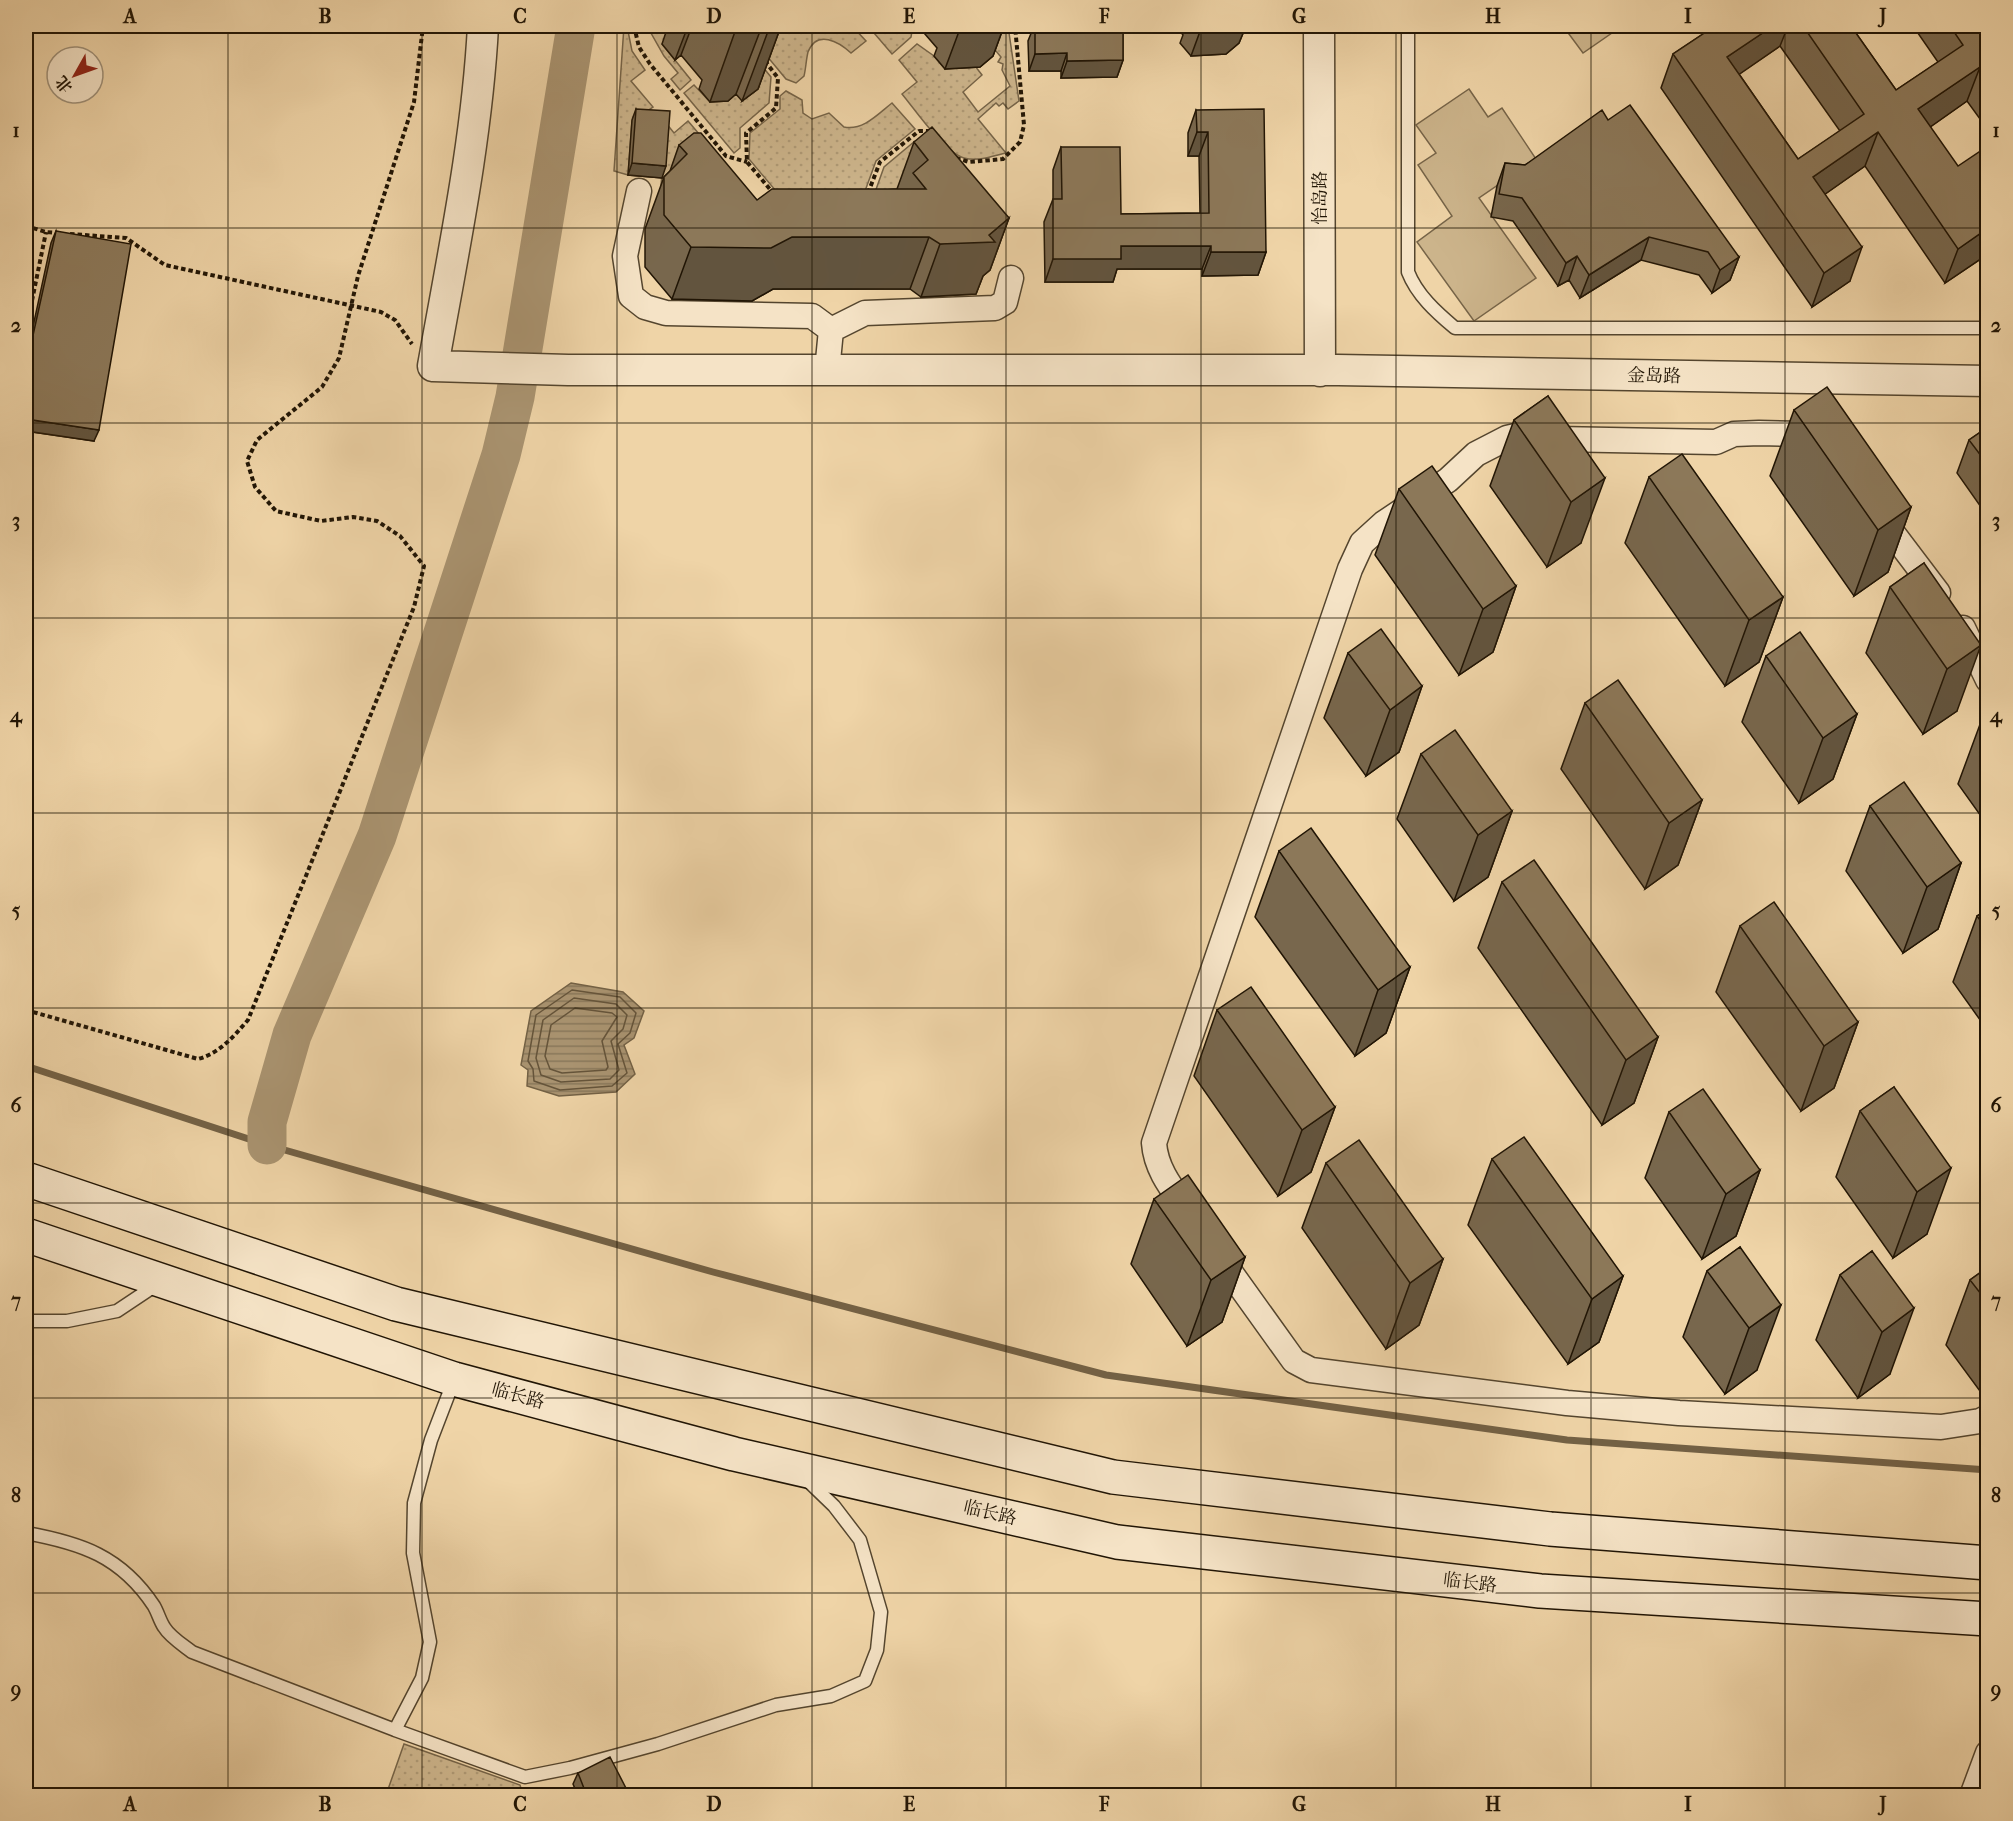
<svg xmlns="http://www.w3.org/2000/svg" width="2013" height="1821" viewBox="0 0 2013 1821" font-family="'IM FELL French Canon','Noto Serif SC',serif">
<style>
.grass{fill:url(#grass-dots);stroke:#766448;stroke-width:1.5}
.pitch{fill:#ccb48b;stroke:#766448;stroke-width:1.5}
.water{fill:url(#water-rules);stroke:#736145;stroke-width:1.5}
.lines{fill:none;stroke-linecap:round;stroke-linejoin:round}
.shore{stroke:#65543a;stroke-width:1.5}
.stream{stroke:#736145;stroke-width:7}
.river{stroke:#a99370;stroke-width:39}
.service-casing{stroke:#54452e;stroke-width:15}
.minor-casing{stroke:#54452e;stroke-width:27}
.tertiary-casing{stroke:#54452e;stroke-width:33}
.secondary-casing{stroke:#211505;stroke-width:36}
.path{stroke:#211505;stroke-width:4;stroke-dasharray:4.5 3;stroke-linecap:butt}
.service{stroke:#f5e3c6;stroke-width:12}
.minor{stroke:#f5e3c6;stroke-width:24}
.tertiary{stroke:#f5e3c6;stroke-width:30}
.secondary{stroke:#f5e3c6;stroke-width:33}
.wall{fill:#78674d;stroke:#211505;stroke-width:1.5;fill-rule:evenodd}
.shaded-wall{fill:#62543e;stroke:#211505;stroke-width:1.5}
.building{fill:#8c7859;stroke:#211505;stroke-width:1.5}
.grid{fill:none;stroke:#211505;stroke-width:1.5;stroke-opacity:0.55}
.labels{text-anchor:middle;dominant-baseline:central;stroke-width:5;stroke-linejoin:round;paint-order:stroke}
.street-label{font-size:18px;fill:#211505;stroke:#f5e3c6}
.neatline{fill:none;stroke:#211505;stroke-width:2}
.grid-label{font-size:20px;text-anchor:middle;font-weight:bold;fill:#211505}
</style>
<defs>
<pattern id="grass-dots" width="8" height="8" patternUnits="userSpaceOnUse" patternTransform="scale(1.5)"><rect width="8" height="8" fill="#ccb48b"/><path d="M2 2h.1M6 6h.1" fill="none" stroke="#af9a76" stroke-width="1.8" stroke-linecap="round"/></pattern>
<pattern id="water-rules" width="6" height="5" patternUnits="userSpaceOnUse" patternTransform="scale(1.5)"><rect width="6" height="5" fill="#a99370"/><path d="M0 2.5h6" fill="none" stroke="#89775a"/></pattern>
</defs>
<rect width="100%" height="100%" fill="#efd4a7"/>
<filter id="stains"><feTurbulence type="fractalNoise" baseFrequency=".00333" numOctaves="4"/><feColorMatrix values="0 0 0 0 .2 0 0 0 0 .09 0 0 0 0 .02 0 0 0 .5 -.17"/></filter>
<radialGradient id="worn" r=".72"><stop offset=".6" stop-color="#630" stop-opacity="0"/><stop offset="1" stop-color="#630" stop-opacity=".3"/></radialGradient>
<path class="grass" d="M624,26H627L632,51L645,70L631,81L653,107L632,121L628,175L614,171Z
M647,26H673L662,44L691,80L680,90L671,79L678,73L664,56Z
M742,26H852L866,41L851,53C839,42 817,29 808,52C806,60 806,68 804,76L796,83L786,79Z
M868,26H907L912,31L911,37L892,54Z
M975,26H1008L1019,101L1008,109L1003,103L999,106L996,103L978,119L1006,153C993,156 978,162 964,158C944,152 916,111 902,94L917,82L899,60L917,44L934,56L945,69L972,62L982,75L963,92L978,112L1010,86L1002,70L1003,64L998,62L1001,57Z
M753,55L771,77L769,103L740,128V148L734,153L684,93L694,85L710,102L736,94L743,101Z
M786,91L802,100L803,113L812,119L829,113L844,127C863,131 878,114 892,103L915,129L876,161L861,202L786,203L749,159L750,133L780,109V96Z
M688,121L723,162L660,198L666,123L674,133Z
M915,141L925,142L948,169L868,212L884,167Z
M404,1744L520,1785L523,1795H386Z"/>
<path class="pitch" d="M1563,26H1622L1583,53Z
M1469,89L1488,117L1502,108L1536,159L1479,198L1536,278L1474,321L1417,242L1452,216L1418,165L1436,153L1416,125Z"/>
<path class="water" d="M571,983L623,992L644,1011L634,1038L624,1045L635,1074L616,1092L559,1096L527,1086L528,1070L521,1065L531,1011Z"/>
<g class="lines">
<path class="shore" d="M572,990L620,997L636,1013L630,1033L618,1044L627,1073L612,1086L560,1090L534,1081L533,1069L528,1061L536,1015Z
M574,998L616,1004L627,1015L623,1029L611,1041L619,1070L610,1079L561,1082L541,1075L536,1058L543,1020Z
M575,1008L612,1013L617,1017L602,1041L608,1067L606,1070L562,1073L550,1069L545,1056L551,1025Z"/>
<path class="stream" d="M26,1066L267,1145L713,1272L1106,1375L1567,1440L1988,1470"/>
<path class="river" d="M267,1145V1122L292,1035L377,836L501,455L515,397L576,26"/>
<g class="service-casing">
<path id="service" d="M1408,26V272C1417,295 1436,312 1455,328H1988
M26,1321H67L117,1311L159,1283
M454,1380L431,1440L414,1503L413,1553L430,1642L422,1678L395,1730L525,1777L570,1768L658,1744L776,1705L831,1696L865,1681L877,1650L881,1612L860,1540L834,1506L806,1479
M26,1533C81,1543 121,1556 154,1606C158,1613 160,1621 164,1627C170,1637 183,1645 192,1652L395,1730"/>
</g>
<g class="minor-casing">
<path id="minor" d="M639,191L625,256L631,296L645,307L666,313L812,316L831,330L827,371
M831,330L865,313L995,308L1005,302L1011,278
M1879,515L1938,593
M1963,628L1988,680
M1190,1214C1174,1191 1156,1171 1154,1143L1350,569L1362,543L1384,523L1448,480L1476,454L1507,438L1533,432L1556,439L1716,442L1734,434L1759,433L1801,434L1814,443
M1218,1255L1294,1361L1311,1370L1567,1403L1679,1413L1941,1427L1980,1421L1988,1417
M1972,1796L1988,1753"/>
</g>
<g class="tertiary-casing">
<path id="tertiary" d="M483,26C477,140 453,253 433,366L568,370H1338L1988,381
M1319,26L1320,371"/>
</g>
<g class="secondary-casing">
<path id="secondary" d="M26,1179L396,1304L1113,1477L1550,1529L1988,1563
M26,1235L454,1379L734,1454L1117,1542L1540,1591L1988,1619"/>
</g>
<path class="path" d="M634,26L639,47L650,64L726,156L747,162
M765,61L778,78L776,108L746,133L747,162L774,194
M956,158L969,162L1003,159L1020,142L1024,125L1015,26
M868,193L880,162L919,131H930
M26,226L46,232L59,233
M70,234L126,238L165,265L381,312L395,320L412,344
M26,330L46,232
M26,1010L198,1059C220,1053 233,1037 248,1020L414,607L424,566L400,536L377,521L353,517L321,521L276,511L255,487L247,461L257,440L322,387L339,358L358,276L414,102L423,26"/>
<use href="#service" class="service"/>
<use href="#minor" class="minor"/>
<use href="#tertiary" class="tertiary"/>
<use href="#secondary" class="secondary"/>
</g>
<path class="wall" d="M668,26H781L758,89L742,101L736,94L728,101L710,102L699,89L702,80L681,55L675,60L662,44Z
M918,26H1004L993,56L980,67L945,69L934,56L937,48Z
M1034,26H1123V60L1117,77L1061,78V71H1029L1028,41Z
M1176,26H1246L1239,43L1226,54L1191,56L1180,43L1183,35Z
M1715,26H1851L1896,90L1938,62L1913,26H1988V130L1967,101L1930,127L1988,254L1945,283L1865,166L1825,194L1850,281L1812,307L1661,88L1673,54ZM1780,46L1840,131L1798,159L1739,74Z
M636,109L662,178L628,175L632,120Z
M1196,110L1266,252L1258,275L1202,276V269H1117L1113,282H1045L1044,222L1053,199V170L1061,147L1121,214L1200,213L1199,156H1188V133Z
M1608,120L1739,257L1730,280L1712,293L1699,275L1641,260L1580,298L1569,280L1558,286L1513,221L1491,217L1497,186L1505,163L1525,165Z
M914,142L1009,218L990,270L983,276L976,294L921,297L910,289H773L752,301L672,299L645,267V229L664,177L670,171L679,145L757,200L897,189Z
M56,231L94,441L26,431V359L51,243Z
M1548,396L1581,543L1547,567L1490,486L1514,420Z
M1794,410L1911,507L1888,572L1854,596L1770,476Z
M1988,427V517L1957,473L1969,440Z
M1649,477L1783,597L1759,662L1725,686L1625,543Z
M1399,489L1516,586L1493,652L1459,675L1375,555Z
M1924,563L1957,711L1923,734L1866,653L1890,587Z
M1348,653L1422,686L1399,752L1366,776L1324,718Z
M1766,656L1857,714L1833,779L1799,803L1742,722Z
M1585,703L1702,800L1678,865L1645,889L1561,769Z
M1988,715V826L1958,784L1982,719Z
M1421,754L1512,811L1488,877L1454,901L1397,819Z
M1870,806L1961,863L1938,929L1903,953L1846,871Z
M1279,851L1410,967L1386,1033L1355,1056L1255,917Z
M1502,882L1658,1037L1634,1103L1602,1125L1478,948Z
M1988,909V1031L1953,982L1977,916Z
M1740,926L1858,1022L1834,1088L1801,1111L1716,992Z
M1217,1010L1335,1107L1311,1172L1278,1196L1194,1076Z
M1894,1087L1927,1234L1893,1258L1836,1177L1860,1111Z
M1669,1112L1760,1170L1736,1236L1702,1259L1645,1178Z
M1492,1159L1623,1276L1599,1342L1568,1364L1468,1225Z
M1326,1163L1443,1259L1419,1325L1386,1349L1302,1228Z
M1154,1199L1245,1257L1222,1322L1187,1346L1131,1264Z
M1740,1247L1757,1370L1725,1394L1683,1337L1707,1271Z
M1872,1251L1890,1374L1858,1398L1816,1340L1840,1275Z
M1988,1267V1402L1946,1345L1970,1280Z
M578,1773L630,1796H578L573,1784Z"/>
<path class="shaded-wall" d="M688,26H692L681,55L675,60Z
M737,26H762L736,94L728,101L710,102Z
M770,26H781L758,89L742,101Z
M961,26H1004L993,56L980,67L945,69Z
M1202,26H1246L1239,43L1226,54L1191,56Z
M1773,26H1788L1780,46L1715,91L1727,57Z
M1067,53L1061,71H1029L1035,54Z
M1123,60L1117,77L1061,78L1067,61Z
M1980,67L1967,101L1906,144L1918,109Z
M1197,132H1208L1199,156H1188Z
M1878,132L1865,166L1801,211L1813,177Z
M632,163L666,166L662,178L628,175Z
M1009,218L990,270L983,276L976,294L921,297L940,244L989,235Z
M1988,228V254L1945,283L1958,249Z
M792,237H929L910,289H773L752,301L672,299L691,247Z
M1649,237L1641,260L1580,298L1589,275Z
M1121,246H1211L1202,269H1117L1113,282H1045L1053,259Z
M1862,247L1850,281L1812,307L1824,273Z
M1211,252H1266L1258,275L1202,276Z
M1577,256L1569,280L1558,286L1566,263Z
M1739,257L1730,280L1712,293L1720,270Z
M26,419L99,430L94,441L26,431Z
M1605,478L1581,543L1547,567L1571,502Z
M1911,507L1888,572L1854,596L1878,530Z
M1516,586L1493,652L1459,675L1483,609Z
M1783,597L1759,662L1725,686L1749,620Z
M1981,645L1957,711L1923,734L1947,669Z
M1422,686L1399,752L1366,776L1390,710Z
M1857,714L1833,779L1799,803L1823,738Z
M1702,800L1678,865L1645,889L1669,823Z
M1512,811L1488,877L1454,901L1478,835Z
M1961,863L1938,929L1903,953L1927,887Z
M1410,967L1386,1033L1355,1056L1378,990Z
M1858,1022L1834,1088L1801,1111L1824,1046Z
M1658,1037L1634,1103L1602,1125L1626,1060Z
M1335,1107L1311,1172L1278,1196L1302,1130Z
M1951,1168L1927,1234L1893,1258L1917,1192Z
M1760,1170L1736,1236L1702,1259L1726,1194Z
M1245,1257L1222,1322L1187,1346L1211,1280Z
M1443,1259L1419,1325L1386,1349L1410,1283Z
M1623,1276L1599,1342L1568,1364L1592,1299Z
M1781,1305L1757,1370L1725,1394L1749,1328Z
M1914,1308L1890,1374L1858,1398L1882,1332Z"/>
<path class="building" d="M1035,26H1123V60L1067,61V53L1035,54Z
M1715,26H1773L1727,57L1798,159L1864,114L1803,26H1851L1896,90L1963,45L1950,26H1988V78L1980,67L1918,109L1958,166L1988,146V228L1958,249L1878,132L1813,177L1862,247L1824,273L1673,54Z
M1630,105L1739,257L1720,270L1708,252L1649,237L1589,275L1577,256L1566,263L1522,198L1499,194L1505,163L1525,165L1602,110L1608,120Z
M636,109L670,111L666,166L632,163Z
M1264,109L1266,252H1211V246H1121V259H1053V199H1062L1061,147H1120L1121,214L1209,213L1208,132H1197L1196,110Z
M932,127L1009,218L989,235L995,242L940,244L929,237H792L771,248L691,247L664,215V177L687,154L679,145L694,133H701L757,200L772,189H926L913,173L928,160L914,142Z
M56,231L131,244L99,430L26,419V367Z
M1827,387L1911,507L1878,530L1794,410Z
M1548,396L1605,478L1571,502L1514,420Z
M1988,427V465L1969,440Z
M1682,454L1783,597L1749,620L1649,477Z
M1432,466L1516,586L1483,609L1399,489Z
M1924,563L1981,645L1947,669L1890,587Z
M1381,629L1422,686L1390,710L1348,653Z
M1800,632L1857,714L1823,738L1766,656Z
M1618,680L1702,800L1669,823L1585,703Z
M1988,715V727L1982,719Z
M1455,730L1512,811L1478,835L1421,754Z
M1904,782L1961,863L1927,887L1870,806Z
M1311,828L1410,967L1378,990L1279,851Z
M1534,860L1658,1037L1626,1060L1502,882Z
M1774,902L1858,1022L1824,1046L1740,926Z
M1988,909V931L1977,916Z
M1251,987L1335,1107L1302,1130L1217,1010Z
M1894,1087L1951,1168L1917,1192L1860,1111Z
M1703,1089L1760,1170L1726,1194L1669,1112Z
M1524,1137L1623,1276L1592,1299L1492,1159Z
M1359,1140L1443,1259L1410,1283L1326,1163Z
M1188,1175L1245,1257L1211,1280L1154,1199Z
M1740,1247L1781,1305L1749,1328L1707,1271Z
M1872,1251L1914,1308L1882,1332L1840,1275Z
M1988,1267V1303L1970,1280Z
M610,1757L630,1796H587L578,1773Z"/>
<path class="grid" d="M228,26V1796M422,26V1796M617,26V1796M812,26V1796M1006,26V1796M1201,26V1796M1396,26V1796M1591,26V1796M1785,26V1796M26,228H1988M26,423H1988M26,618H1988M26,813H1988M26,1008H1988M26,1203H1988M26,1398H1988M26,1593H1988"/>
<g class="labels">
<g class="street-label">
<text transform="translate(1320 198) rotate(-90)">怡岛路</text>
<text transform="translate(1654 376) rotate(1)">金岛路</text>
<text transform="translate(518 1396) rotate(15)">临长路</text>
<text transform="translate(990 1513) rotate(13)">临长路</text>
<text transform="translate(1470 1583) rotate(7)">临长路</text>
</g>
</g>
<rect width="2013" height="1821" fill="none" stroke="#efd4a7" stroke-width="66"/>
<g transform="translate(75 75) rotate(230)"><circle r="28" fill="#f5e3c6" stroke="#a09179" stroke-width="1.5"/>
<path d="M0-4.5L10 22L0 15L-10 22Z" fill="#8f2418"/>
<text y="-9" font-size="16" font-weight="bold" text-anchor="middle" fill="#211505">北</text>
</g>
<rect x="33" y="33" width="1947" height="1755" class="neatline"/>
<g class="grid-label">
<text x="130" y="23">A</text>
<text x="325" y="23">B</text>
<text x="520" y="23">C</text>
<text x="714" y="23">D</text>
<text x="909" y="23">E</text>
<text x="1104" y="23">F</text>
<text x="1299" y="23">G</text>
<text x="1493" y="23">H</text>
<text x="1688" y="23">I</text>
<text x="1883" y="23">J</text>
<text x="16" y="137">1</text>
<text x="1996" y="137">1</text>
<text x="16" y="332">2</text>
<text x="1996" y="332">2</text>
<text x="16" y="527">3</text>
<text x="1996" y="527">3</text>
<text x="16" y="722">4</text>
<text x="1996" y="722">4</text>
<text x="16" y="917">5</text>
<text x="1996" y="917">5</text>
<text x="16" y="1112">6</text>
<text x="1996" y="1112">6</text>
<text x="16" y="1307">7</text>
<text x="1996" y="1307">7</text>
<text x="16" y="1502">8</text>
<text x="1996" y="1502">8</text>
<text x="16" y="1697">9</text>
<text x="1996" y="1697">9</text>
<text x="130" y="1811">A</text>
<text x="325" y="1811">B</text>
<text x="520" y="1811">C</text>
<text x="714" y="1811">D</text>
<text x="909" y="1811">E</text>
<text x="1104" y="1811">F</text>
<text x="1299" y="1811">G</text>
<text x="1493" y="1811">H</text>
<text x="1688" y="1811">I</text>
<text x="1883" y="1811">J</text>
</g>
<rect width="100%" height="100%" filter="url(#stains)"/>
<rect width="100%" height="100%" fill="url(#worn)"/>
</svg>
